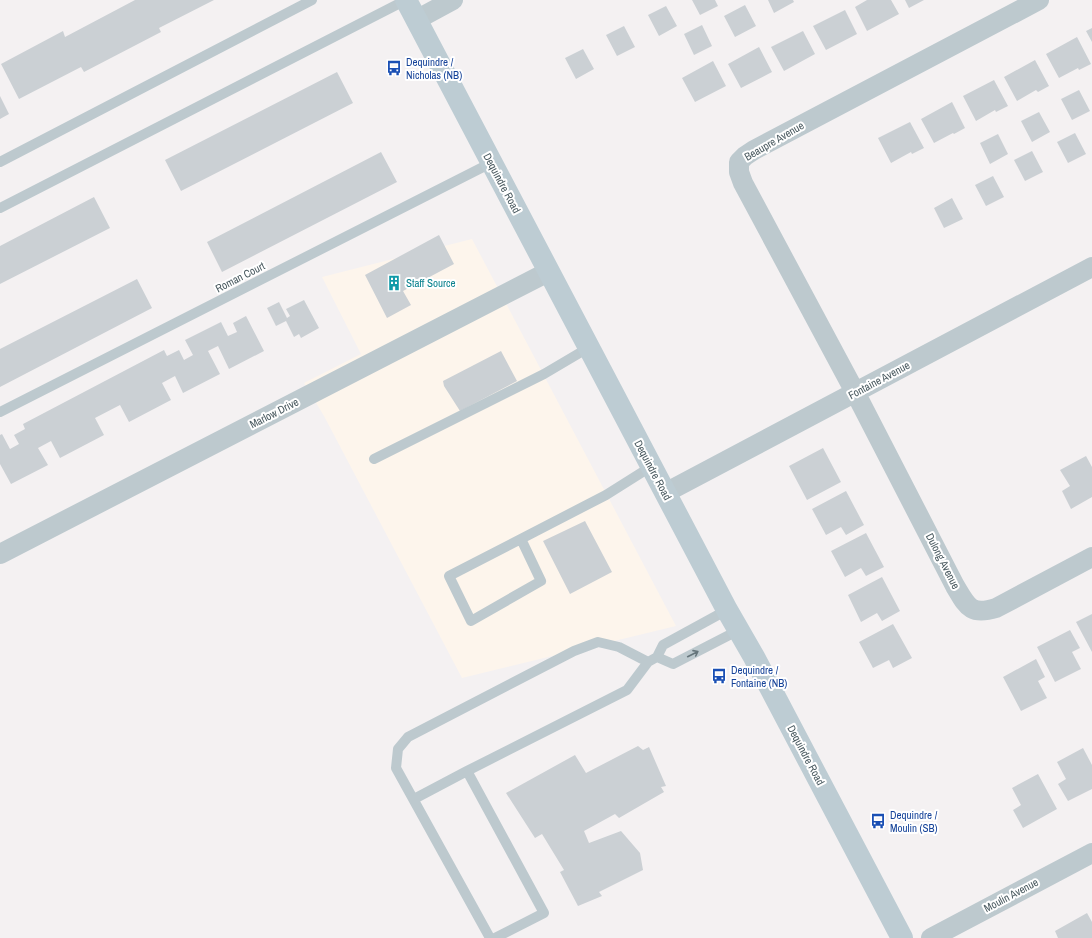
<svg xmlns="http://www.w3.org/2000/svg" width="1092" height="938" viewBox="0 0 1092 938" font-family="'Archivo Narrow',sans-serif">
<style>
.commercial{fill:#fdf5ec}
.building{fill:#cbd0d4}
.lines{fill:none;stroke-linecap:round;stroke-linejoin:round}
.service{stroke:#bdc9ce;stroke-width:10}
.minor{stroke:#bdc9ce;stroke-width:20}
.secondary{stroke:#bdccd3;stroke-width:22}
.oneway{stroke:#66757b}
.labels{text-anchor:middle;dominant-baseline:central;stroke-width:4;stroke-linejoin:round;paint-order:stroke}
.transit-label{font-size:11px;fill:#164399;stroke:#fff;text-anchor:start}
.street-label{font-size:11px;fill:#49595f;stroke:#fff}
.culture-label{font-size:11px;fill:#0d838f;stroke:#fff;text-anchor:start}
</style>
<rect width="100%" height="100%" fill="#f4f1f2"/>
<path class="commercial" d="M472,239L676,626L462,678L324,416L304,383L361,354L322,277Z"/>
<path class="building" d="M135,0H214L159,28L161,32L84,72L81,67L19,99L1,64L63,31L65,37Z
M692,0H715L718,6L700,15Z
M768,0H793L794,2L774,13Z
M867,0H891L899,14L867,31L855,7Z
M905,0H924L909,8Z
M745,5L756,26L735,37L724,16Z
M666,6L677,26L659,36L648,15Z
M845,10L857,34L826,50L813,26Z
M702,25L712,46L694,55L684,34Z
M624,26L635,47L617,56L606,35Z
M1092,28V42L1086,31Z
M803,31L815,54L784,71L771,47Z
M1077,37L1091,64L1079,70L1078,68L1059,78L1046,54Z
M759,47L772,72L741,88L728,64Z
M583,49L594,69L576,79L565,58Z
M1035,60L1049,86L1038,92L1036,90L1017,101L1004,77Z
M713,61L726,86L695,102L682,78Z
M337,72L353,103L181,191L165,160Z
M994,80L1008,106L996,112L995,110L976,121L963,96Z
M1079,90L1090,111L1072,120L1061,99Z
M0,96L9,114L0,119Z
M952,102L965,128L954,134L953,133L934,143L921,119Z
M1039,112L1050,132L1032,142L1021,121Z
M910,122L924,148L912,154L911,152L891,163L878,138Z
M1075,133L1086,154L1068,163L1057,142Z
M998,134L1008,154L990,164L980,143Z
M1032,151L1043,172L1025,181L1014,160Z
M381,152L397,182L222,272L207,242Z
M993,176L1004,197L986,206L975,185Z
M94,197L110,228L0,284V246Z
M952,198L963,219L944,228L934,208Z
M439,235L454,264L403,291L411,305L387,318L365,275Z
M137,279L152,308L0,387V349Z
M304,300L319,328L301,338L299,334L294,337L286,321L276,326L267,308L279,302L287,318L290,316L286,309Z
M246,316L264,351L229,369L218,346L208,351L220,374L183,393L175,376L162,383L171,400L129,422L120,405L95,418L104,435L60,458L51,441L38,448L48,465L11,484L0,464V435L2,434L10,449L19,444L14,435L25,429L23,424L164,350L167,356L179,350L184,360L193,355L185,340L221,322L228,336L237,332L233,323Z
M501,351L517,381L460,411L444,386L443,381Z
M823,448L841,482L807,500L789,466Z
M1086,456L1092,467V497L1071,509L1062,491L1070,486L1060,470Z
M846,491L864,525L846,535L841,527L826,535L812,509Z
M585,521L612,572L570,594L543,541Z
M866,533L884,567L866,576L861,568L845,577L831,551Z
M882,577L900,611L882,621L877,613L861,622L848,595Z
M1092,614V652L1076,622Z
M893,624L912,658L893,668L889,660L873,668L859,642Z
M1070,630L1080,648L1072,652L1081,669L1055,682L1037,647Z
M1036,659L1045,677L1038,681L1047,698L1021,711L1003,677Z
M638,746L643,750L649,747L666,786L661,787L664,792L619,818L615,814L584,831L589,843L621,831L640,853L643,870L599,892L602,896L578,906L560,872L564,870L542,834L535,838L506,793L575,755L586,773Z
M1083,748L1092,765V789L1068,801L1058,784L1066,779L1057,762Z
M1038,774L1057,809L1023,828L1013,810L1021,805L1012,788Z
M1087,913L1092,922V938H1058L1055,931Z"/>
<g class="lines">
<path class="service" d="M0,162L312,0
M0,208L406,0
M0,412L491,163
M374,459L544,374L588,348
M521,539L541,581L471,621L449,576L606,495L652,466
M657,657L673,664L739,630
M414,799L467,771
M490,938L396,768L398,749L408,737L574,651L598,642L619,647L648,662
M495,938L544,913L467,771L627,690L648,662L657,657L663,645L727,610"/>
<path class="minor" d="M1039,0L754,150L745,156L739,162V172L743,183L855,392L955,586C967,606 970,616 996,608L1092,557
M416,20L453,0
M665,493L1092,267
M0,554L548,272
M931,938L1092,853"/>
<path class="secondary" d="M406,0L727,610L754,657L902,938"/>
</g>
<defs><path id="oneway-shaft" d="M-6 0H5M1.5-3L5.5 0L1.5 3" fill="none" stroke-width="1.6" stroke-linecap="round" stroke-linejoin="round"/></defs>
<use class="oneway" href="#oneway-shaft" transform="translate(693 654) rotate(-27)"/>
<defs>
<g id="bus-bare" transform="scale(1.2)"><path d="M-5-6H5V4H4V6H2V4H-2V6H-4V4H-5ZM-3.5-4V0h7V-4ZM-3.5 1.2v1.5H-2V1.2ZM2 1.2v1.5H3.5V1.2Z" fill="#1a4fb4" stroke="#fff" stroke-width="2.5" paint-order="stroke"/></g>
<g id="building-bare" transform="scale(1.2)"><path d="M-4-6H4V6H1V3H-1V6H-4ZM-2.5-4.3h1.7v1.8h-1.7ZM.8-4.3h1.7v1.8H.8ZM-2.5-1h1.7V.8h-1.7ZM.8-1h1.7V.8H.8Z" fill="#0f9aa8" stroke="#fff" stroke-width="2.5" paint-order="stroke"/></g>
</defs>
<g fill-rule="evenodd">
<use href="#bus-bare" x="394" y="68"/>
<use href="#building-bare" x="394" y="283"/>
<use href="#bus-bare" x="719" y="676"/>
<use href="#bus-bare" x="878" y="821"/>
</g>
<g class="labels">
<g class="transit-label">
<text x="406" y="62">Dequindre /<tspan x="406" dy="13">Nicholas (NB)</tspan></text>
<text x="731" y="670">Dequindre /<tspan x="731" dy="13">Fontaine (NB)</tspan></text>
<text x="890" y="815">Dequindre /<tspan x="890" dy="13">Moulin (SB)</tspan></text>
</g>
<g class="street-label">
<text transform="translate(774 141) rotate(-30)">Beaupre Avenue</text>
<text transform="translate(502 183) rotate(62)">Dequindre Road</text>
<text transform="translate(240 277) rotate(-27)">Roman Court</text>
<text transform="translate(879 380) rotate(-28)">Fontaine Avenue</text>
<text transform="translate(274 413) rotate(-27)">Marlow Drive</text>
<text transform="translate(653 470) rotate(62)">Dequindre Road</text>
<text transform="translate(943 561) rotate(63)">Dulong Avenue</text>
<text transform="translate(806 755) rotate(62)">Dequindre Road</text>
<text transform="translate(1011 895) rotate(-28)">Moulin Avenue</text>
</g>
<g class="culture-label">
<text x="406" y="283">Staff Source</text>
</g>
</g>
</svg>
